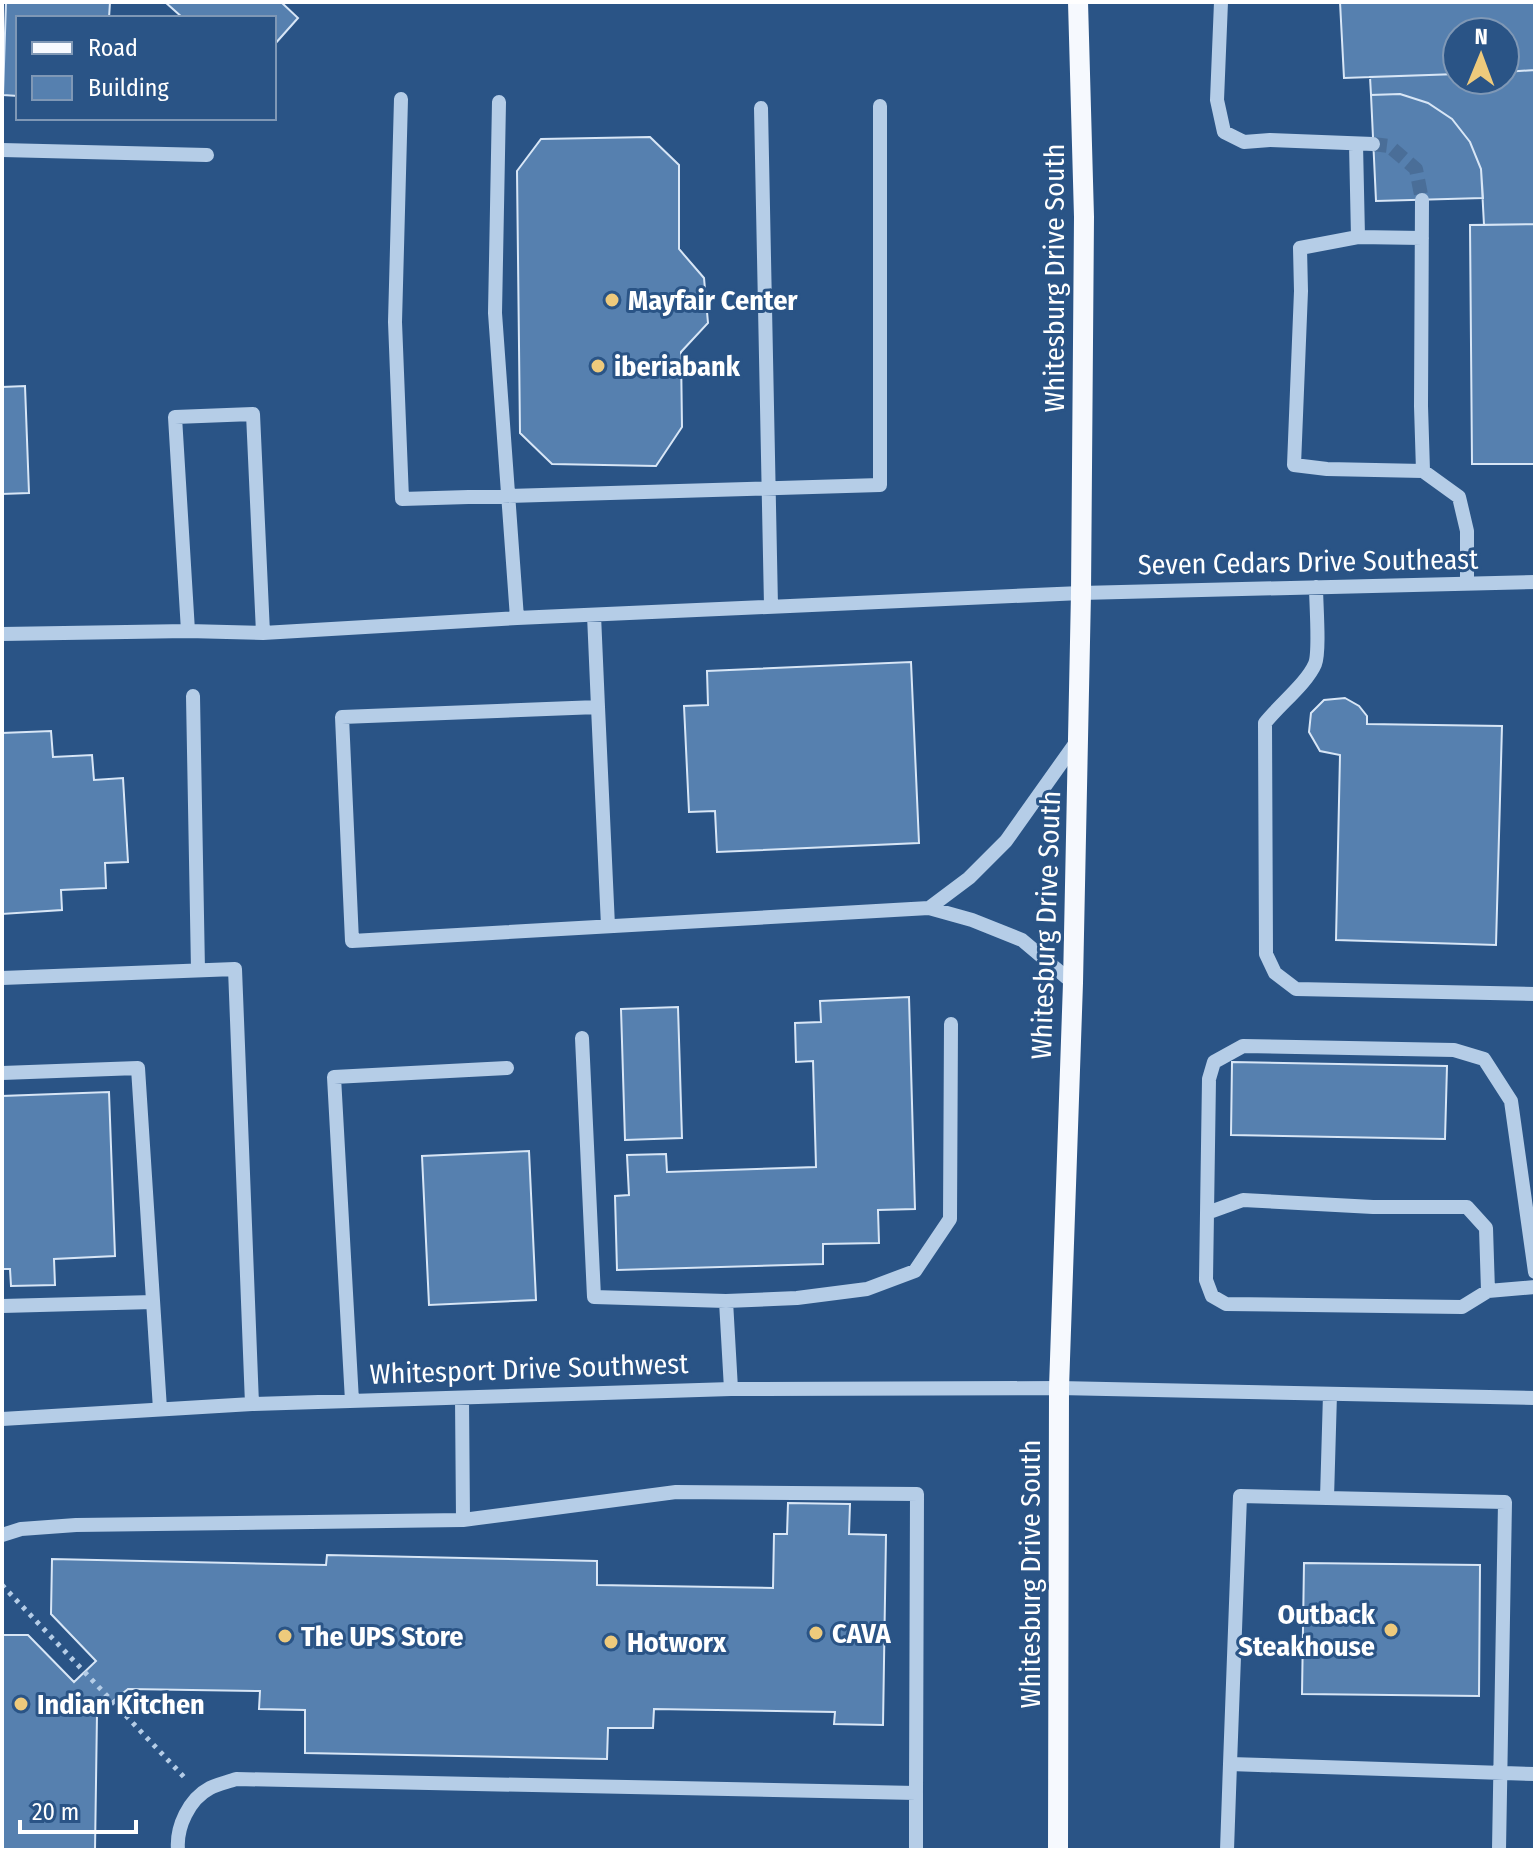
<svg xmlns="http://www.w3.org/2000/svg" width="1537" height="1852" viewBox="0 0 1537 1852" font-family="'Fira Sans Condensed',sans-serif">
<style>
.building{fill:#5680af;stroke:#d8e6f6;stroke-width:2}
.lines{fill:none;stroke-linecap:round;stroke-linejoin:round}
.minor-tunnel{stroke:#4a6e98;stroke-width:14;stroke-dasharray:14 7;stroke-linecap:butt}
.path{stroke:#b5cde7;stroke-width:5;stroke-dasharray:4 6;stroke-linecap:butt}
.minor{stroke:#b5cde7;stroke-width:14}
.major{stroke:#f6f9fe;stroke-width:20}
.poi-dot{fill:#eeca7c;stroke:#2a5486;stroke-width:3}
.labels{text-anchor:middle;dominant-baseline:central;stroke-width:6;stroke-linejoin:round;paint-order:stroke}
.street-label{font-size:28px;fill:#fff;stroke:#2a5486}
.poi-label{font-size:28px;font-weight:bold;fill:#fff;stroke:#2a5486;text-anchor:start}
</style>
<rect width="100%" height="100%" fill="#2a5486"/>
<path class="building" d="M6,2H110L109,18H18V96L3,95Z
M165,2H281L298,18L274,45V18H183Z
M1340,2H1535V70L1505,72V32H1457V74L1344,78Z
M1535,70V224L1484,225L1481,169L1470,142L1452,119L1428,103L1400,94L1371,95L1370,77L1457,74V80H1505V72Z
M1400,94L1428,103L1452,119L1470,142L1481,169L1483,198L1376,201L1371,95Z
M650,137L679,165V249L704,278L708,323L681,352L682,427L656,466L552,464L520,433L517,171L541,139Z
M1535,224V464H1472L1470,225Z
M25,386L29,493L2,494V387Z
M911,662L919,843L717,852L715,811L689,812L684,706L708,705L707,671Z
M1345,698L1359,706L1367,716V724L1502,726L1496,945L1336,940L1340,755L1320,751L1309,732L1311,713L1324,700Z
M51,731L53,757L92,755L94,780L123,778L128,862L105,863L106,888L61,890L62,910L2,914V733Z
M909,997L915,1209L878,1210L879,1243L823,1244V1264L617,1270L615,1196L629,1195L627,1155L666,1154L667,1172L816,1167L813,1061L796,1062L795,1023L821,1022L820,1001Z
M678,1007L682,1138L625,1140L621,1009Z
M1232,1062L1447,1066L1445,1139L1231,1135Z
M109,1092L115,1256L54,1259L55,1285L11,1286L10,1269H2V1096Z
M529,1151L536,1300L429,1305L422,1156Z
M788,1503L850,1504L849,1534L886,1535L883,1725L834,1724L835,1712L654,1709L653,1728H608L607,1759L305,1753V1710L259,1709L260,1691L128,1689L97,1714L95,1850H2V1635H28L74,1682L96,1661L51,1614L52,1559L326,1565L327,1555L597,1561V1585L773,1588L774,1534H787Z
M1304,1563L1480,1565L1479,1696L1302,1694Z"/>
<g class="lines">
<path class="minor-tunnel" d="M1373,144L1389,146L1416,169L1422,200"/>
<path class="path" d="M2,1585L184,1777"/>
<path class="minor" d="M1221,2L1217,100L1224,132L1244,142L1270,140L1373,144
M401,99L395,322L402,499L880,485V106
M499,102L495,313L517,618
M761,108L771,606
M1356,144L1358,237L1422,238
M2,150L207,155
M1422,200L1421,406L1423,471L1459,497L1467,531V584
M1358,237L1300,248L1301,291L1294,465L1327,469L1423,471
M1316,587C1316,603 1320,652 1315,664C1307,683 1279,705 1265,723L1266,954L1275,973L1296,989L1535,994
M594,615L598,707L342,717L352,941L929,908
M188,631L175,417L253,414L263,633
M2,634L188,631L263,633L517,618L1081,593L1535,582
M193,696L198,970
M598,707L608,926
M2,978L235,969L252,1404
M1073,983L1022,940L972,920L929,908L969,878L1006,841L1077,741
M582,1038L594,1297L726,1301L797,1298L867,1289L915,1271L950,1219L951,1024
M2,1073L138,1068L160,1409
M1243,1200L1373,1207H1467L1486,1228L1488,1291L1462,1307L1226,1304L1212,1296L1206,1280L1207,1213Z
M1207,1213L1209,1079L1214,1062L1243,1046L1454,1050L1484,1059L1511,1101L1535,1272
M1488,1291L1535,1287
M726,1301L731,1389
M2,1306L153,1302
M1330,1394L1327,1498L1240,1496L1230,1764L1535,1774
M352,1401L334,1077L507,1068
M2,1419L252,1404L731,1389L1059,1388L1535,1398
M1327,1498L1505,1502L1499,1850
M463,1520L676,1492L917,1494L916,1793
M2,1535L21,1529L76,1525L463,1520L462,1398
M178,1850C176,1827 189,1799 210,1788C218,1784 228,1782 236,1779L916,1793V1850
M1227,1850L1230,1764"/>
<path class="major" d="M1058,1850L1059,1388L1073,983L1081,593L1084,217L1078,2"/>
</g>
<g class="poi-dot">
<circle cx="612" cy="300" r="8"/>
<circle cx="598" cy="366" r="8"/>
<circle cx="1391" cy="1630" r="8"/>
<circle cx="816" cy="1633" r="8"/>
<circle cx="285" cy="1636" r="8"/>
<circle cx="611" cy="1642" r="8"/>
<circle cx="21" cy="1704" r="8"/>
</g>
<g class="labels">
<g class="street-label">
<text transform="translate(1054 278) rotate(-90)">Whitesburg Drive South</text>
<text transform="translate(1308 562) rotate(-1)">Seven Cedars Drive Southeast</text>
<text transform="translate(1046 925) rotate(-88)">Whitesburg Drive South</text>
<text transform="translate(529 1369) rotate(-2)">Whitesport Drive Southwest</text>
<text transform="translate(1030 1574) rotate(-90)">Whitesburg Drive South</text>
</g>
<g class="poi-label">
<text x="628" y="300">Mayfair Center</text>
<text x="614" y="366">iberiabank</text>
<text x="1375" y="1614" text-anchor="end">Outback<tspan x="1375" dy="32">Steakhouse</tspan></text>
<text x="832" y="1633">CAVA</text>
<text x="301" y="1636">The UPS Store</text>
<text x="627" y="1642">Hotworx</text>
<text x="37" y="1704">Indian Kitchen</text>
</g>
</g>
<rect width="1537" height="1852" fill="none" stroke="#ffffff" stroke-width="8"/>
<rect x="16" y="16" width="260" height="104" fill="#2a5486" stroke="#7f98b6" stroke-width="2"/>
<rect x="32" y="42" width="40" height="12" fill="#f6f9fe" stroke="#7f98b6" stroke-width="2"/>
<text x="88" y="56" font-size="24" fill="#ffffff">Road</text>
<rect x="32" y="76" width="40" height="24" fill="#5680af" stroke="#7f98b6" stroke-width="2"/>
<text x="88" y="96" font-size="24" fill="#ffffff">Building</text>
<g transform="translate(1481 56) rotate(1)"><circle r="38" fill="#2a5486" stroke="#7f98b6" stroke-width="2"/>
<path d="M0-6L14 30L0 20L-14 30Z" fill="#eeca7c"/>
<text y="-12" font-size="22" font-weight="bold" text-anchor="middle" fill="#ffffff">N</text>
</g>
<path d="M20 1820v12h116v-12" fill="none" stroke="#ffffff" stroke-width="4"/>
<text x="32" y="1820" font-size="24" fill="#ffffff" stroke="#2a5486" stroke-width="6" paint-order="stroke">20 m</text>
</svg>
